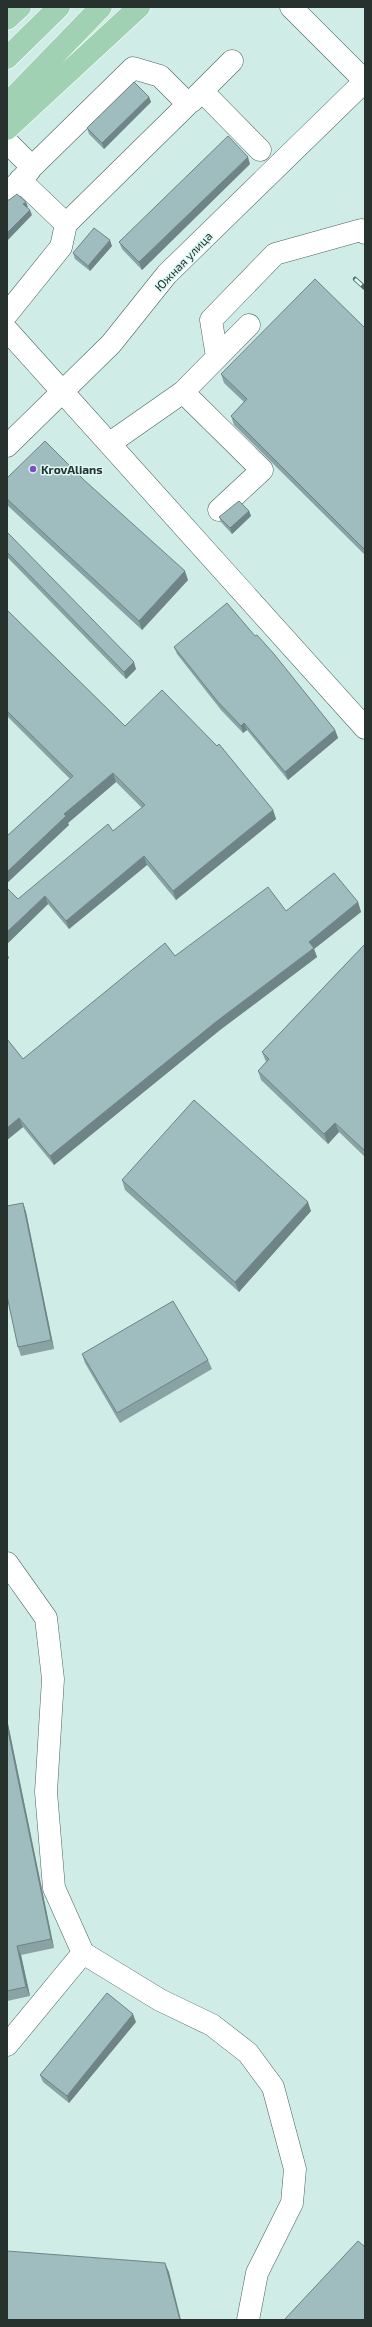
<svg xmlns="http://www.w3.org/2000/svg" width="372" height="2327" viewBox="0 0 372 2327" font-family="'Exo 2',sans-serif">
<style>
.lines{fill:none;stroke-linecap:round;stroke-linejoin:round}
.minor-casing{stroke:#4a645e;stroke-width:23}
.major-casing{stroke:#fff;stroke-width:23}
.minor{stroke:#fff;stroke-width:22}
.major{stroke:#a1d1b3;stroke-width:22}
.rail-casing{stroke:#5c6c68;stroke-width:4.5}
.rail{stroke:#dcfaf3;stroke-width:3;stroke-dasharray:9;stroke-linecap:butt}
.wall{fill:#89a2a4}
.shaded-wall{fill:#6f8486}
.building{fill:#9fbcbf;stroke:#6f8486}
.poi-dot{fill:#824cc4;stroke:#dcfaf3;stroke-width:1.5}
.labels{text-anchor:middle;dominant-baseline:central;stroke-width:3;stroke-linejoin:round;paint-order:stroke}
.street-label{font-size:12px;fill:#27322f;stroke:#dcfaf3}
.poi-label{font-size:12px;font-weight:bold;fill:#27322f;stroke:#dcfaf3;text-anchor:start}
</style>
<rect width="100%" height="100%" fill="#cfece6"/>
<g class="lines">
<g class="minor-casing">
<path id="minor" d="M291,7L365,81
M202,91L260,150
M192,101L232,61
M7,142L32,167L133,68L160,76L188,104L66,224L20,180
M7,194L30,170
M7,314L61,247L66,224
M7,330L365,728
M217,357L211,320L275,254L361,230L365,233
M183,392L249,325
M110,443L183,392L262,470L219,510
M7,446L111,344L167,274L365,81
M7,1563L46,1618L53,1679L46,1792L54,1888L83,1953L7,2045
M83,1953L160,2000L212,2025L248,2053L273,2087L295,2169L292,2203L257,2273L248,2320"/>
</g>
<g class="major-casing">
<path id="major" d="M7,19L20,7
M7,58L59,7
M7,104L101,7
M7,129L139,7"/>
</g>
<use href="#minor" class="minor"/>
<use href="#major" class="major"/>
<g class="rail-casing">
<path id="rail" d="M355,279L365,288"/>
</g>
<use href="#rail" class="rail"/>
</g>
<path class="wall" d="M149,97L151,102L104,149L89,134L87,128Z
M250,164L142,270L122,249L119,242Z
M112,246L90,271L75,259L73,253Z
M365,328V555L234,425L231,416L244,402L224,383L221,374Z
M7,478L84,480L188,580L142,630L7,505Z
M249,511L251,516L232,534L221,522L219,517Z
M7,532L136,669L126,679L7,557Z
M7,610L125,726L273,810L276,819L176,900L147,865L69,929L48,904L7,944V888L18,899L113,831L142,808L116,782L68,823L69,825L7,883V836L70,779L7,716Z
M255,636L335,730L338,738L288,780L247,730L243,733L221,710L177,654L174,647Z
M358,902L361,912L314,949L317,957L220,1030L54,1165L23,1127L7,1140V1039L23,1059L175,956L286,911Z
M365,944V1157L339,1132L328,1144L261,1080L258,1071L266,1062L262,1052Z
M122,1180L311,1211L239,1292L125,1190Z
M23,1203L26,1212L54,1349L21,1356L18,1347Z
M82,1354L208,1360L212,1369L120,1423L85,1363Z
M7,1719L54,1948L21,1955L30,1996L7,2001Z
M136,2022L69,2103L43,2082L40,2075Z"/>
<path class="shaded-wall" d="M149,97L151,102L104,149L102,143Z
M248,157L250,164L142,270L139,262Z
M26,202L28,207L25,209L23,204Z
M30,210L32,215L7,241V233Z
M110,240L112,246L90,271L88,266Z
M249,511L251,516L232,534L230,528Z
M185,571L188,580L142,630L139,621Z
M134,662L136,669L126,679L124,672Z
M244,723L247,730L243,733L241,726Z
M335,730L338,738L288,780L285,772Z
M113,773L116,782L68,823L69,825L7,883V872L64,814Z
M273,810L276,819L176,900L173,891Z
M144,856L147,865L69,929L66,921Z
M45,896L48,904L7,944V932Z
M358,902L361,912L314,949L317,957L220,1030L54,1165L50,1156L309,942Z
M7,953L9,958L7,960Z
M19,1118L23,1127L7,1140V1128Z
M335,1123L339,1132L328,1144L324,1134Z
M308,1202L311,1211L239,1292L235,1282Z
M23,1203L26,1212L54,1349L51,1340Z
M7,1719L54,1948L51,1939L7,1726Z
M17,1946L21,1955L30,1996L26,1987Z
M133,2014L136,2022L69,2103L67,2096Z
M165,2263L169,2272L181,2320H180Z"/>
<path class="building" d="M134,82L149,97L102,143L87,128Z
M228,136L248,157L139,262L119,242Z
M17,194L26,202L23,204L30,210L7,233V200H9Z
M94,228L110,240L88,266L73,253Z
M315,279L365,328V550L231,416L247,399L221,374Z
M45,441L84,480L185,571L139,621L7,499V478Z
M239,501L249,511L230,528L219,517Z
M7,532L134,662L124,672L7,552Z
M227,603L255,636L257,635L274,654L335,730L285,772L244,723L241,726L218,702L174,647Z
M7,610L125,726L162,690L217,746L219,744L273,810L173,891L144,856L66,921L45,896L7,932V888L18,899L108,824L113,831L145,805L113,773L64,814L66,816L7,872V836L73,776L7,711Z
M334,873L358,902L309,942L314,948L217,1021L50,1156L19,1118L7,1128V1039L23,1059L165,943L175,956L268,887L286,911Z
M365,944V1151L335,1123L324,1134L258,1071L269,1059L262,1052Z
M194,1100L308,1202L235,1282L122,1180Z
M23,1203L51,1340L18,1347L7,1296V1206Z
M173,1301L208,1360L117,1413L82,1354Z
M7,1726L51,1939L17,1946L26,1987L7,1991Z
M107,1993L133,2014L67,2096L40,2075Z
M358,2241L365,2247V2320H284Z
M7,2251L165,2263L180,2320H7Z"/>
<circle class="poi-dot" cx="33" cy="469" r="4"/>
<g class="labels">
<g class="street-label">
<text transform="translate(183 261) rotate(-46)">Южная улица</text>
</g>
<g class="poi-label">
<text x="41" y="469">KrovAlians</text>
</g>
</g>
<rect width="372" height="2327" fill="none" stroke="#27322f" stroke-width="16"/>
</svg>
